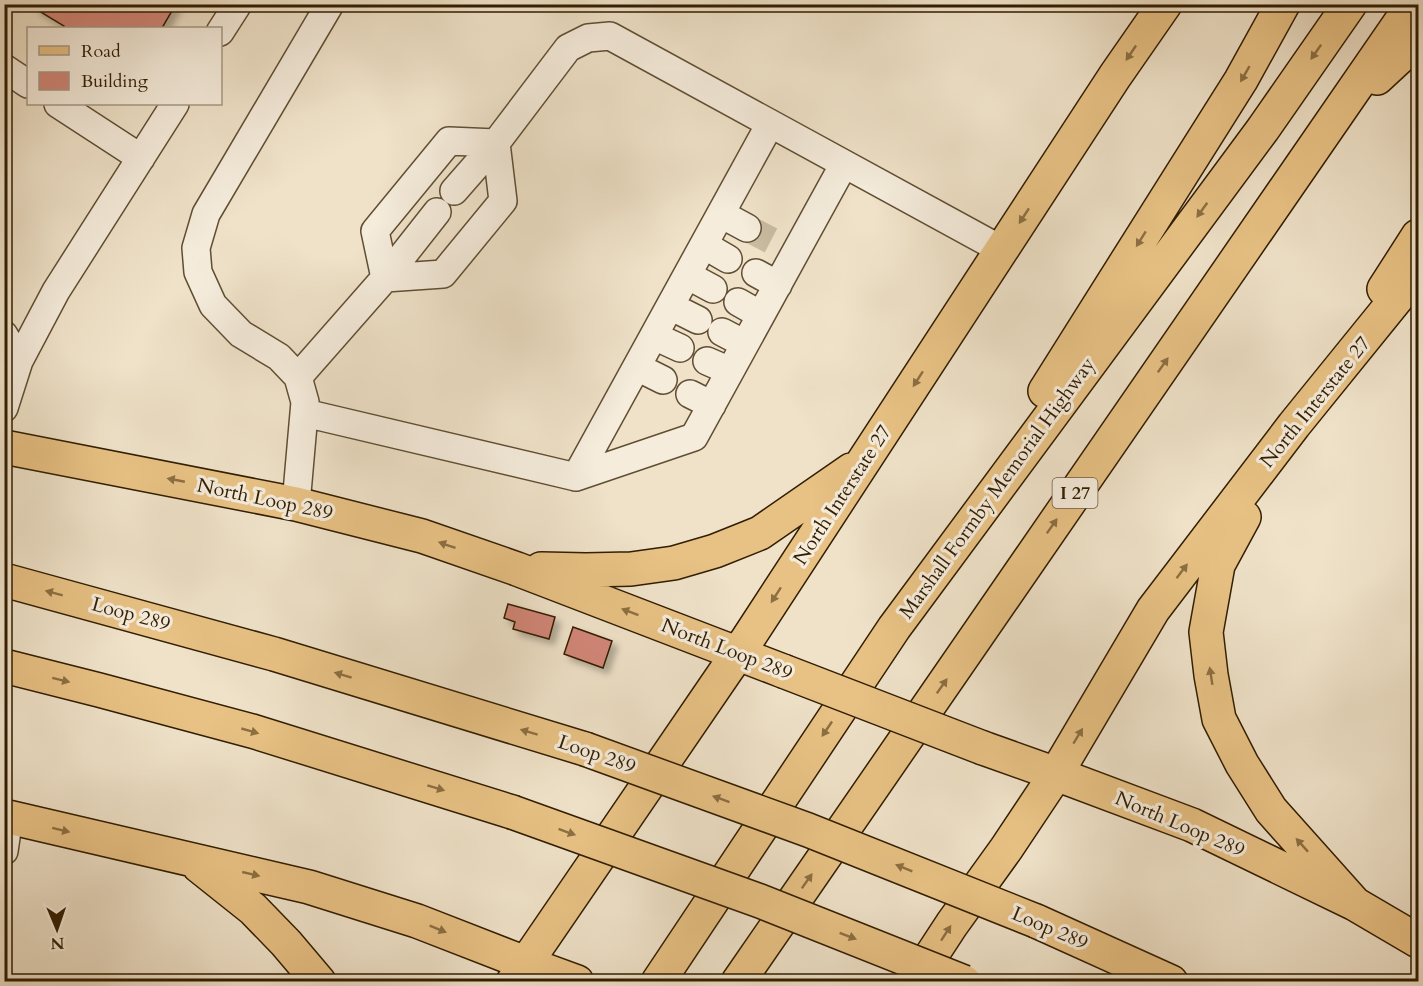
<svg xmlns="http://www.w3.org/2000/svg" width="1423" height="986" viewBox="0 0 1423 986" font-family="Cardo,serif">
<style>
.building{fill:#d28678;stroke:#311d01;stroke-width:1.5;filter:url(#shadow)}
.lines{fill:none;stroke-linecap:round;stroke-linejoin:round}
.minor-tunnel{stroke:#c9bba1;stroke-width:27;stroke-dasharray:27 14;stroke-linecap:butt}
.minor-casing{stroke:#604e33;stroke-width:30}
.major-casing{stroke:#311d01;stroke-width:36}
.highway-casing{stroke:#311d01;stroke-width:36}
.minor{stroke:#f5ecdc;stroke-width:27}
.major{stroke:#e8c184;stroke-width:33}
.highway{stroke:#e8c184;stroke-width:33}
.major-bridge-casing{stroke:#311d01;stroke-width:36;stroke-linecap:butt}
.highway-bridge-casing{stroke:#311d01;stroke-width:36;stroke-linecap:butt}
.major-bridge{stroke:#e8c184;stroke-width:33}
.highway-bridge{stroke:#e8c184;stroke-width:33}
.oneway{fill:#8c6f42}
.labels{text-anchor:middle;dominant-baseline:central;stroke-width:6;stroke-linejoin:round;paint-order:stroke}
.shield{fill:#f5ecdc;stroke:#6c5b43;stroke-width:1.5}
.shield-label{font-size:18px;font-weight:bold;fill:#311d01}
.street-label{font-size:20px;fill:#311d01;stroke:#f5ecdc}
</style>
<defs>
<filter id="shadow"><feDropShadow dx="5.5" dy="5.5" stdDeviation="3" flood-color="#0004"/></filter>
</defs>
<rect width="100%" height="100%" fill="#efe2c9"/>
<filter id="stains"><feTurbulence type="fractalNoise" baseFrequency=".00333" numOctaves="4"/><feColorMatrix values="0 0 0 0 .2 0 0 0 0 .09 0 0 0 0 .02 0 0 0 .5 -.17"/></filter>
<radialGradient id="worn" r=".72"><stop offset=".6" stop-color="#630" stop-opacity="0"/><stop offset="1" stop-color="#630" stop-opacity=".3"/></radialGradient>
<path class="building" d="M36,4H176L162,28H63L64,26L34,8Z
M508,604L555,617L549,639L513,629L515,622L504,618Z
M573,627L612,641L603,668L564,654Z"/>
<g class="lines">
<path class="minor-tunnel" d="M747,228L774,242"/>
<g class="minor-casing">
<path id="minor" d="M220,32L238,4
M4,68L28,84
M58,104L141,158
M449,141L496,143L503,201L443,274L385,278L375,231Z
M454,191L496,143L568,48L588,38L610,36L1002,250
M721,214L747,228
M704,245L728,259
M756,273L778,285
M687,275L713,289
M738,302L761,315
M670,306L698,320
M722,332L745,344
M4,335L19,361
M654,336L680,348
M707,361L730,371
M637,367L663,380
M298,377L385,278L437,212
M690,394L712,405
M4,408L19,361L56,291L175,104
M305,413L576,477L694,437L844,164
M576,477L770,124
M296,504L305,402L298,377L279,357L241,334L213,305L198,272L196,248L206,214L330,4
M4,851L9,817"/>
</g>
<g class="major-casing">
<path id="major" d="M1384,289L1418,236
M4,447L296,504L422,536L517,569L783,671
M1244,517L1218,565L1206,632L1211,675L1219,719L1242,764L1271,810L1355,904
M541,569L586,570L631,569L674,563L715,551L760,533L851,470
M983,748L1056,774L1192,825L1355,904L1418,941
M4,816L309,887L417,921L525,963L577,982
M199,866L253,909L286,943L319,982
M513,982L747,640L1115,76L1165,4
M914,982L952,924L1006,849L1056,774L1153,610L1294,425L1418,272"/>
</g>
<g class="highway-casing">
<path id="highway" d="M1377,78L1418,40
M1045,391L1241,80L1283,4
M4,580L274,654L585,749
M4,666L99,690L252,731L512,812
M1036,921L1171,982
M658,982L894,628L1263,129L1350,4
M738,982L1413,4"/>
</g>
<use href="#minor" class="minor"/>
<use href="#major" class="major"/>
<use href="#highway" class="highway"/>
<g class="major-bridge-casing">
<path id="major-bridge" d="M783,671L983,748"/>
</g>
<g class="highway-bridge-casing">
<path id="highway-bridge" d="M585,749L808,830L1036,921
M512,812L760,901L964,982"/>
</g>
<use href="#major-bridge" class="major-bridge"/>
<use href="#highway-bridge" class="highway-bridge"/>
</g>
<defs><path id="oneway-solid" d="M-6-.8H1V-3.2L6.5 0L1 3.2V.8H-6Z" transform="scale(1.5)"/></defs>
<g class="oneway">
<use href="#oneway-solid" transform="translate(1316 52) rotate(125)"/>
<use href="#oneway-solid" transform="translate(1131 53) rotate(124)"/>
<use href="#oneway-solid" transform="translate(1245 74) rotate(120)"/>
<use href="#oneway-solid" transform="translate(1202 210) rotate(126)"/>
<use href="#oneway-solid" transform="translate(1024 216) rotate(123)"/>
<use href="#oneway-solid" transform="translate(1141 239) rotate(122)"/>
<use href="#oneway-solid" transform="translate(1163 365) rotate(-55)"/>
<use href="#oneway-solid" transform="translate(918 379) rotate(123)"/>
<use href="#oneway-solid" transform="translate(176 480) rotate(-169)"/>
<use href="#oneway-solid" transform="translate(1052 526) rotate(-55)"/>
<use href="#oneway-solid" transform="translate(447 545) rotate(-161)"/>
<use href="#oneway-solid" transform="translate(1182 571) rotate(-53)"/>
<use href="#oneway-solid" transform="translate(54 593) rotate(-165)"/>
<use href="#oneway-solid" transform="translate(776 595) rotate(123)"/>
<use href="#oneway-solid" transform="translate(630 612) rotate(-159)"/>
<use href="#oneway-solid" transform="translate(343 675) rotate(-163)"/>
<use href="#oneway-solid" transform="translate(1211 676) rotate(-99)"/>
<use href="#oneway-solid" transform="translate(61 680) rotate(14)"/>
<use href="#oneway-solid" transform="translate(942 686) rotate(-55)"/>
<use href="#oneway-solid" transform="translate(827 729) rotate(124)"/>
<use href="#oneway-solid" transform="translate(250 731) rotate(16)"/>
<use href="#oneway-solid" transform="translate(529 732) rotate(-163)"/>
<use href="#oneway-solid" transform="translate(1078 736) rotate(-59)"/>
<use href="#oneway-solid" transform="translate(436 788) rotate(17)"/>
<use href="#oneway-solid" transform="translate(721 799) rotate(-160)"/>
<use href="#oneway-solid" transform="translate(61 830) rotate(14)"/>
<use href="#oneway-solid" transform="translate(567 832) rotate(20)"/>
<use href="#oneway-solid" transform="translate(1302 845) rotate(-132)"/>
<use href="#oneway-solid" transform="translate(904 868) rotate(-158)"/>
<use href="#oneway-solid" transform="translate(251 874) rotate(13)"/>
<use href="#oneway-solid" transform="translate(807 881) rotate(-55)"/>
<use href="#oneway-solid" transform="translate(438 929) rotate(22)"/>
<use href="#oneway-solid" transform="translate(946 933) rotate(-57)"/>
<use href="#oneway-solid" transform="translate(848 936) rotate(21)"/>
</g>
<g class="labels">
<rect class="shield" x="1052.5" y="478" width="45" height="30" rx="4.5"/>
<g class="shield-label">
<text x="1075" y="493">I 27</text>
</g>
<g class="street-label">
<text transform="translate(1315 402) rotate(-51)">North Interstate 27</text>
<text transform="translate(997 488) rotate(-54)">Marshall Formby Memorial Highway</text>
<text transform="translate(842 495) rotate(-57)">North Interstate 27</text>
<text transform="translate(265 499) rotate(12)">North Loop 289</text>
<text transform="translate(131 614) rotate(15)">Loop 289</text>
<text transform="translate(727 649) rotate(21)">North Loop 289</text>
<text transform="translate(597 754) rotate(19)">Loop 289</text>
<text transform="translate(1180 824) rotate(23)">North Loop 289</text>
<text transform="translate(1050 928) rotate(23)">Loop 289</text>
</g>
</g>
<rect width="1423" height="986" fill="none" stroke="#efe2c9" stroke-width="24"/>
<rect x="6" y="6" width="1411" height="974" fill="none" stroke="#311d01" stroke-width="3"/>
<rect x="12" y="12" width="1399" height="962" fill="none" stroke="#311d01" stroke-width="1.5"/>
<rect x="27" y="27" width="195" height="78" fill="#f5ecdc" stroke="#a79984" stroke-width="1.5"/>
<rect x="39" y="46" width="30" height="9" fill="#e8c184" stroke="#a79984" stroke-width="1.5"/>
<text x="81" y="57" font-size="18" fill="#311d01">Road</text>
<rect x="39" y="72" width="30" height="18" fill="#d28678" stroke="#a79984" stroke-width="1.5"/>
<text x="81" y="87" font-size="18" fill="#311d01">Building</text>
<g transform="translate(57 929) rotate(178)" stroke="#f5ecdc" stroke-width="4.5" paint-order="stroke">
<path d="M0-4.5L10 22L0 15L-10 22Z" fill="#311d01"/>
<text y="-9" font-size="16" font-weight="bold" text-anchor="middle" fill="#311d01">N</text>
</g>
<rect width="100%" height="100%" filter="url(#stains)"/>
<rect width="100%" height="100%" fill="url(#worn)"/>
</svg>
